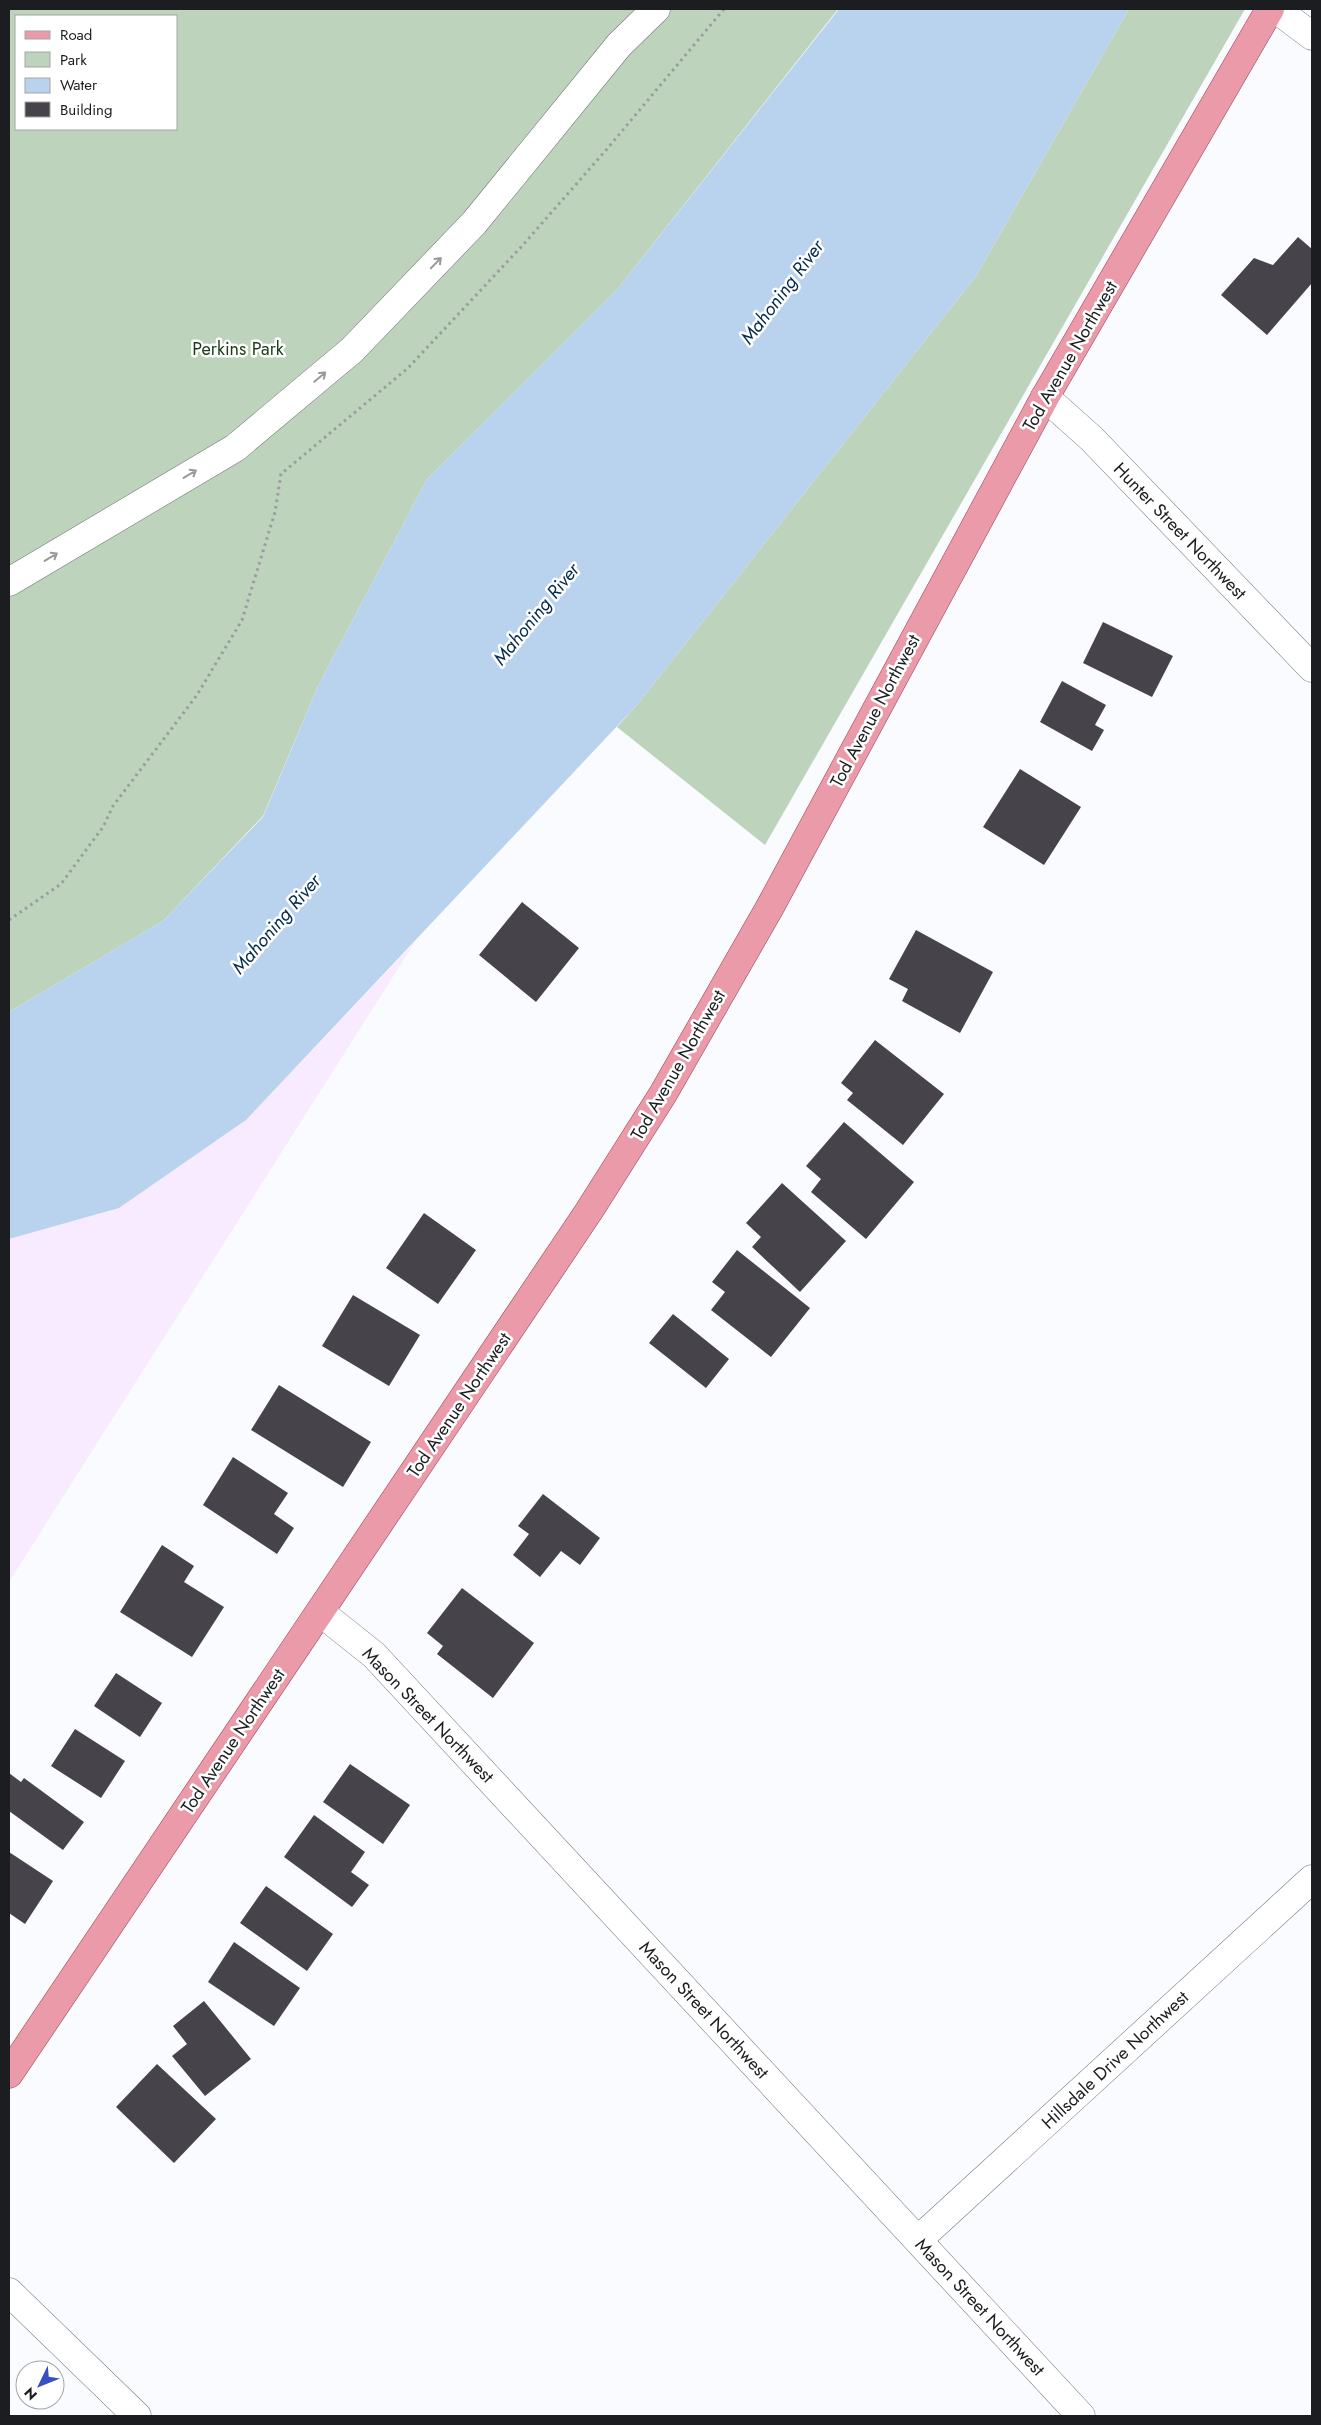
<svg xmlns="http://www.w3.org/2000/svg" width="1321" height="2425" viewBox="0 0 1321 2425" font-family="Jost,sans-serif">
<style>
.commercial{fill:#f9ebff}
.green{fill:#bed3bc;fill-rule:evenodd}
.water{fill:#b9d2ed}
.building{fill:#46444a}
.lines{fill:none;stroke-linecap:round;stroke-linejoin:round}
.minor-casing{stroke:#71757a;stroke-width:29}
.major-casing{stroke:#994253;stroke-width:29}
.path{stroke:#9a9c9f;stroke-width:3;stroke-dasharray:2.5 4;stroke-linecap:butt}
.minor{stroke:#fff;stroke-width:28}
.major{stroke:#ea9aa8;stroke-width:28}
.oneway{stroke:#99999b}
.labels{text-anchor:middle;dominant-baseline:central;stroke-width:5;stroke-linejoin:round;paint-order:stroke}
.park-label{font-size:18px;fill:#173c16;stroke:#fff}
.street-label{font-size:18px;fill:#1c1d20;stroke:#fff}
.water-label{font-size:19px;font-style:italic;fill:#032b4e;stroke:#fff}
</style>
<rect width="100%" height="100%" fill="#f9fbfe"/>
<path class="commercial" d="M415,942L9,1582V1239L119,1208L246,1120Z"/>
<path class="green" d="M9,9H838L616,291L427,479L318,686L263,816L163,921L9,1012ZM16,16H176V129H16Z
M1129,9H1245L765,845L617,727L637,705L976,276Z"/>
<path class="water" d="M839,9H1129L976,276L637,705L246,1120L119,1208L9,1239V1012L163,921L263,817L318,686L427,479L616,291Z"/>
<path class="building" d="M1298,237L1312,249V283L1267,335L1221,295L1254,258L1273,265Z
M1103,622L1173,656L1152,697L1083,663Z
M1062,681L1106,705L1095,725L1104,730L1092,751L1040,722Z
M1020,769L1081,807L1044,865L983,827Z
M522,902L579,948L536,1002L479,955Z
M916,930L993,972L960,1033L902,1001L908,989L889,979Z
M875,1040L944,1094L903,1145L847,1100L853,1093L841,1083Z
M844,1122L914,1182L866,1239L811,1192L821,1179L806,1166Z
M782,1183L846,1241L800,1292L752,1247L761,1237L746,1223Z
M424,1213L476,1250L438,1304L386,1268Z
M737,1250L810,1308L771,1357L711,1310L725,1292L712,1282Z
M353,1295L420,1335L389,1386L322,1346Z
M673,1314L729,1359L706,1388L649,1343Z
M279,1385L371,1442L343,1487L251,1430Z
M233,1457L288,1493L274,1514L294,1528L277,1554L203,1505Z
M543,1494L600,1538L580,1565L561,1551L540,1577L513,1555L529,1534L518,1526Z
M162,1545L194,1566L184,1582L224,1607L192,1657L120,1612Z
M462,1588L534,1643L493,1698L437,1654L443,1646L427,1633Z
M116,1673L162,1703L140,1737L94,1706Z
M75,1729L125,1761L101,1798L51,1766Z
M350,1764L410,1805L383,1844L323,1802Z
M9,1773L21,1782L24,1778L84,1822L63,1850L9,1811Z
M314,1815L365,1852L351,1872L369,1885L352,1907L284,1857Z
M9,1852L53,1881L25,1924L9,1913Z
M266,1886L333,1934L307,1971L240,1923Z
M234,1942L300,1988L274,2026L208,1982Z
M204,2001L251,2059L205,2096L172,2056L187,2044L173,2026Z
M157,2064L216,2119L174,2163L116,2107Z"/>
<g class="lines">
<g class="minor-casing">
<path id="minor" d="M1276,9L1312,36
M1045,397L1092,439L1312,668
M9,582L235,448L352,350L474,223L619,45L656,9
M320,1612L374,1655L1081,2416
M918,2240L1312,1879
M9,2292L137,2416"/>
</g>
<g class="major-casing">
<path id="major" d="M9,2074L589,1211L663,1094L770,907L1045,397L1270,9"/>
</g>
<path class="path" d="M9,920L61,884L103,827L113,806L197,695L242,620L275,512L281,474L408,368L522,246L607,149L724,9"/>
<use href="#minor" class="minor"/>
<use href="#major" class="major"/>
</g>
<defs><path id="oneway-shaft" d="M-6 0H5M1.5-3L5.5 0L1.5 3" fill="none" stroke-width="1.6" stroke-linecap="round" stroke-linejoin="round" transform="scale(1.25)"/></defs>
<g class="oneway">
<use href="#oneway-shaft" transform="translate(436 263) rotate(-46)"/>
<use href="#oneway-shaft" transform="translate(320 377) rotate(-40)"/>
<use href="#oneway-shaft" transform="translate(190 474) rotate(-31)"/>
<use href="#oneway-shaft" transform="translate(51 557) rotate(-31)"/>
</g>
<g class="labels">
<g class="park-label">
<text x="238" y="349">Perkins Park</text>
</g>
<g class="street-label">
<text transform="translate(1070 356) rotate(-60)">Tod Avenue Northwest</text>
<text transform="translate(1180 531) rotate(46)">Hunter Street Northwest</text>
<text transform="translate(875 711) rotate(-62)">Tod Avenue Northwest</text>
<text transform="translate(678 1065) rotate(-60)">Tod Avenue Northwest</text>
<text transform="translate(459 1405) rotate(-56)">Tod Avenue Northwest</text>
<text transform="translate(428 1715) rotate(46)">Mason Street Northwest</text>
<text transform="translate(233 1741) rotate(-56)">Tod Avenue Northwest</text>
<text transform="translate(704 2010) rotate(47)">Mason Street Northwest</text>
<text transform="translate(1115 2060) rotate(-43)">Hillsdale Drive Northwest</text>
<text transform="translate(980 2307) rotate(47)">Mason Street Northwest</text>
</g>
<g class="water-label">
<text transform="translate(782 292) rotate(-53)">Mahoning River</text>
<text transform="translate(536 614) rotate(-51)">Mahoning River</text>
<text transform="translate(276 924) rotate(-49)">Mahoning River</text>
</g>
</g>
<rect width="1321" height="2425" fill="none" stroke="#1c1d20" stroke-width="20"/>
<rect x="15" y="15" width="162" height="115" fill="#ffffff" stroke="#a4a5a6"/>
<rect x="25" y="31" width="25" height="8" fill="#ea9aa8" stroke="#a4a5a6"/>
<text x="60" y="40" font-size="15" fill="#1c1d20">Road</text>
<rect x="25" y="52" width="25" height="15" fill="#bed3bc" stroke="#a4a5a6"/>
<text x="60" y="65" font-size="15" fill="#1c1d20">Park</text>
<rect x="25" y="78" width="25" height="15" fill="#b9d2ed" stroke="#a4a5a6"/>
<text x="60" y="90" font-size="15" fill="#1c1d20">Water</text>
<rect x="25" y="102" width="25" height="15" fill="#46444a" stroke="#a4a5a6"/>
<text x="60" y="115" font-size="15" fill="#1c1d20">Building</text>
<g transform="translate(40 2385) rotate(227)"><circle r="24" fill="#ffffff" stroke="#a4a5a6"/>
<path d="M0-4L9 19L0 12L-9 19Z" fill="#374fc1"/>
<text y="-8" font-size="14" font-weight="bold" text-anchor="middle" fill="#1c1d20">N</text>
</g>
</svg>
